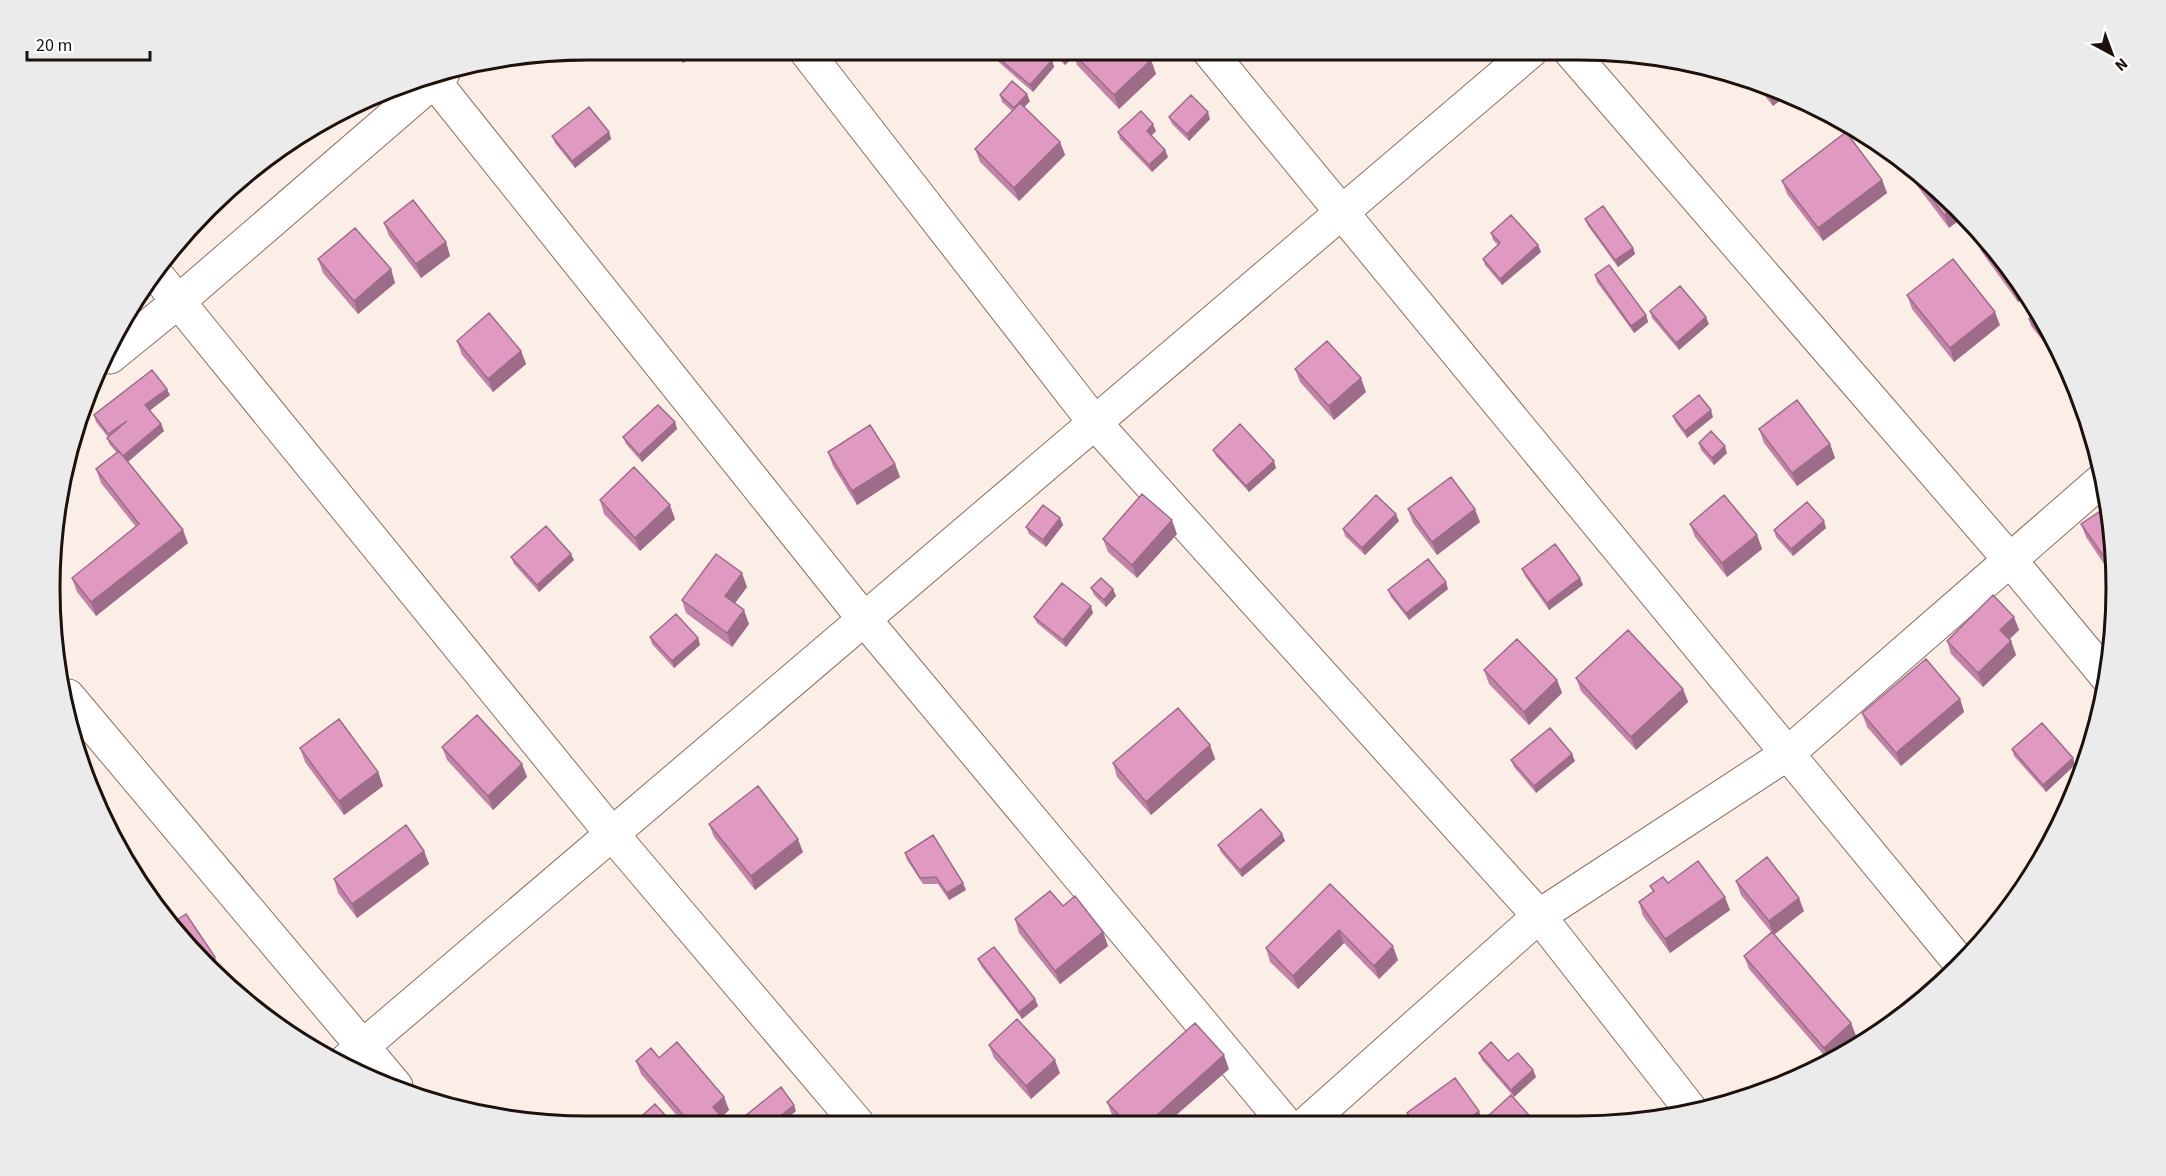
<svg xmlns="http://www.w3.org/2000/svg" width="2166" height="1176" viewBox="0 0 2166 1176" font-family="'Source Sans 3',sans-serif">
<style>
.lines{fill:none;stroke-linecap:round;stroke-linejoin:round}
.street-casing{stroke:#8b7060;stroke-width:35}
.street{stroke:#fff;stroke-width:33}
.wall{fill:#c184a7}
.shaded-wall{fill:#9d6c88}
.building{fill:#e09ac2;stroke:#9d6c88;stroke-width:1.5}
.rim{fill:none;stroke:#1c110b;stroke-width:3}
</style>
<rect width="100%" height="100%" fill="#fbeee7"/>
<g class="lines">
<g class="street-casing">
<path id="street" d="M805,50L1095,423L1539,916L1691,1110
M1208,50L1960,963
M1570,51L2010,560L2107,677
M430,76L864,619L1285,1123
M155,273L612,834L858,1124
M110,357L179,301L443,73
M68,696L396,1086
M342,1064L1531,51
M1307,1123L1539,916L1787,754L2103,479"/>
</g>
<use href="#street" class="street"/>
</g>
<path class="wall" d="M673,50H700L683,63Z
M1050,50H1142L1151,60L1156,74L1119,109L1077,65L1074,56L1065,65Z
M990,51L1052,60L1054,67L1033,92L993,57Z
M1754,83L1786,96L1773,106Z
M1000,95L1030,101L1024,107L1060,142L1065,155L1019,201L980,162L975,149L1012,111L1002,102Z
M1169,117L1210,119L1189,141L1172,124Z
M1156,131L1151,135L1165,150L1168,157L1152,172L1120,139L1118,132Z
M609,132L611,139L575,168L555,143L552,136Z
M1910,169L1933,183L1949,228L1915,183Z
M1882,180L1887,193L1823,241L1787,194L1782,181Z
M1585,219L1633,248L1635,254L1618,267L1588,226Z
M384,223L446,242L450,256L421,278L389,236Z
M1491,233L1538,245L1541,252L1502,285L1485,265L1483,259L1498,245L1493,240Z
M1977,238L2005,260L2027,295L2018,302L1981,251Z
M318,259L391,269L395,283L358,314L323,273Z
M1595,275L1646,315L1648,322L1634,333L1597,282Z
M1907,295L2000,325L1954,362L1912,309Z
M1650,311L1709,324L1679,350L1652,318Z
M2029,319L2061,350L2071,378L2058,360L2056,355L2055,356L2031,326Z
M457,341L521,351L526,364L493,392L462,355Z
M1295,369L1366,392L1334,420L1300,382Z
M170,395L150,410L161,424L164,431L128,462L188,543L96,616L77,592L72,578L136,527L101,483L96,469L117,453L110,445L107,438L108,437L96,422L94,415Z
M1673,416L1713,417L1687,438L1676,423Z
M675,422L677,429L642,462L626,444L623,437Z
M1759,429L1830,444L1835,458L1797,486L1764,443Z
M1699,443L1727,453L1714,465L1701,450Z
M1213,450L1276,468L1249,492L1216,456Z
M828,452L895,464L900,477L857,505L833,466Z
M600,500L675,519L640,551L604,514Z
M1408,509L1480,522L1437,555L1413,523Z
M1060,518L1063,525L1046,547L1029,534L1026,527Z
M1399,521L1365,555L1345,536L1343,529Z
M1690,524L1757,535L1762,549L1727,577L1695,537Z
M2081,524L2115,552L2114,579L2086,537Z
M1826,528L1793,556L1776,537L1774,530Z
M1177,534L1137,578L1108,552L1103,539Z
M511,557L574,560L539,592L514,564Z
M1522,569L1580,578L1583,585L1549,610L1525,576Z
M747,587L735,603L749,624L732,647L686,613L682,600Z
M1091,588L1113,589L1116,596L1106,607L1094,595Z
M1448,589L1409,620L1391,597L1388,590Z
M1093,613L1066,647L1037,623L1034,617Z
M2014,617L2019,630L2010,639L2011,641L2016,655L1983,687L1951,654L1947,641Z
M650,637L698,638L700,645L674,668L652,644Z
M1484,670L1557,680L1562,693L1529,725L1489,684Z
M1576,678L1683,689L1688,702L1636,750L1581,691Z
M1960,699L1964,712L1901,766L1867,727L1862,713Z
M1210,745L1215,759L1151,815L1117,777L1113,763Z
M442,747L522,764L527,777L493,810L447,760Z
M300,748L378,772L383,786L344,815L305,762Z
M2012,749L2073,758L2075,765L2046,792L2014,756Z
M1511,760L1575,761L1536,793L1514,767Z
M709,824L803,852L755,890L714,837Z
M1282,834L1285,841L1242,877L1221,852L1218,845Z
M424,851L429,864L357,918L338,893L334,879Z
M905,853L966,890L949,900L938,884H923L907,860Z
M1736,881L1804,911L1774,935L1851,1023L1856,1036L1829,1061L1749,969L1744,956L1771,932L1741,895Z
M1668,883L1730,910L1670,953L1643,916L1639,902L1653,892L1650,886Z
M1330,884L1398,960L1379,979L1344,943L1298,989L1270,962L1266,948Z
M1063,906L1103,932L1108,946L1060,984L1019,933L1015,919Z
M978,959L1035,999L1038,1006L1022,1019L981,966Z
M989,1045L1060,1073L1031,1099L994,1058Z
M1479,1053L1508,1061L1533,1070L1536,1077L1514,1097L1482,1060Z
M659,1058L724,1097L729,1110L722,1117L726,1125H685L641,1074L636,1061Z
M1229,1069L1167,1123L1119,1124L1112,1115L1107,1102Z
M1407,1113L1483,1122L1410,1123Z"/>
<path class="shaded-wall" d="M678,50H700L683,63Z
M1070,50H1079L1072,52L1074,56L1065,65L1062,58Z
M1052,60L1054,67L1033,92L1030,85Z
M1151,60L1156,74L1119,109L1114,95Z
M1717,68H1718L1723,70L1719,73Z
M1771,90L1786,96L1773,106L1768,93Z
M1027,94L1030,101L1017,115L1015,108Z
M1208,112L1210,119L1189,141L1187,134Z
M1153,124L1156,131L1149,138L1147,131Z
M609,132L611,139L575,168L572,161Z
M1060,142L1065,155L1019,201L1014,188Z
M1165,150L1168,157L1152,172L1149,165Z
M1882,180L1887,193L1823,241L1818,228Z
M1955,207L1964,217L1949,228L1944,215Z
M446,242L450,256L421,278L416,264Z
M1538,245L1541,252L1502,285L1500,279Z
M1633,248L1635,254L1618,267L1615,260Z
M391,269L395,283L358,314L354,301Z
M2020,284L2027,295L2018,302L2013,288Z
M1995,312L2000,325L1954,362L1950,348Z
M1646,315L1648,322L1634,333L1631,326Z
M1706,317L1709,324L1679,350L1676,343Z
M2058,345L2061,351L2055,356L2052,349Z
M521,351L526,364L493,392L488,379Z
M1361,378L1366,392L1334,420L1329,406Z
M167,389L170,395L148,412L145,405Z
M1711,410L1713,417L1687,438L1685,431Z
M675,422L677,429L642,462L639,455Z
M161,424L164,431L125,464L123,457Z
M1830,444L1835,458L1797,486L1792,473Z
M1725,446L1727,453L1714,465L1712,458Z
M1274,461L1276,468L1249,492L1246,486Z
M895,464L900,477L857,505L852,491Z
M670,505L675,519L640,551L635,538Z
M1475,509L1480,522L1437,555L1432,542Z
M1396,514L1399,521L1365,555L1362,548Z
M1060,518L1063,525L1046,547L1043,540Z
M1172,520L1177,534L1137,578L1132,565Z
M1824,521L1826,528L1793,556L1791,549Z
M183,530L188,543L96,616L91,602Z
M1757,535L1762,549L1727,577L1722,563Z
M571,554L574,560L539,592L537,585Z
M2115,564V577L2111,567Z
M742,573L747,587L730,610L725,596Z
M1580,578L1583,585L1549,610L1547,603Z
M1446,582L1448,589L1409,620L1406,613Z
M1113,589L1116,596L1106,607L1104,600Z
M1091,606L1093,613L1066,647L1063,640Z
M744,610L749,624L732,647L727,633Z
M2014,617L2019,630L2005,643L2000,630Z
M698,638L700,645L674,668L672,661Z
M2011,641L2016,655L1983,687L1978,673Z
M1557,680L1562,693L1529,725L1524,712Z
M1683,689L1688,702L1636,750L1631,737Z
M1960,699L1964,712L1901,766L1896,753Z
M1210,745L1215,759L1151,815L1146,802Z
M1572,754L1575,761L1536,793L1534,786Z
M2073,758L2075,765L2046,792L2043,785Z
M522,764L527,777L493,810L488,796Z
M378,772L383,786L344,815L339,801Z
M1282,834L1285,841L1242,877L1240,870Z
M798,839L803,852L755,890L751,876Z
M424,851L429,864L357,918L352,904Z
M963,883L966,890L949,900L947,893Z
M1725,897L1730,910L1670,953L1665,939Z
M1799,898L1804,911L1773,935L1769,921Z
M1339,930L1344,943L1298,989L1293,976Z
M1103,932L1108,946L1060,984L1055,971Z
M1393,946L1398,960L1379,979L1374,966Z
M215,957L220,971L218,972L207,963Z
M1035,999L1038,1006L1022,1019L1019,1012Z
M1851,1023L1856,1036L1829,1061L1824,1048Z
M1224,1055L1229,1069L1167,1123L1147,1124Z
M1055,1060L1060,1073L1031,1099L1026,1086Z
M1533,1070L1536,1077L1514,1097L1511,1090Z
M724,1097L729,1110L718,1120L713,1107Z
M794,1105L796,1111L780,1125H769Z
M1479,1111L1483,1122L1463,1123Z
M723,1119L726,1125H717Z"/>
<path class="building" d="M991,50H1039L1052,60L1030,85L990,51Z
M1054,50H1070L1062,58Z
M1074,50H1142L1151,60L1114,95L1072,52Z
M1012,81L1027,94L1014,108L1000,95Z
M1764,87L1771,90L1768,93Z
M1191,95L1208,112L1187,134L1169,117Z
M1020,103L1060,142L1014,188L975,149Z
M589,107L609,132L572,161L552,136Z
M1141,111L1153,124L1147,131L1165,150L1149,165L1118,132Z
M1846,132L1882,180L1818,228L1782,181Z
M1912,168L1933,183L1955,207L1944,215L1910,169Z
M413,200L446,242L416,264L384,223Z
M1603,206L1633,248L1615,260L1585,219Z
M1511,215L1538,245L1500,279L1483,259L1500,243L1491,233Z
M355,228L391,269L354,301L318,259Z
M1981,234L2005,260L2020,284L2013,288L1977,238Z
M1953,259L1995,312L1950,348L1907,295Z
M1609,265L1646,315L1631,326L1595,275Z
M1680,286L1706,317L1676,343L1650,311Z
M2038,312L2058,345L2052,349L2029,319Z
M489,313L521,351L488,379L457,341Z
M1327,341L1361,378L1329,406L1295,369Z
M2061,349V350L2069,370L2055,354Z
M152,370L167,389L145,405L161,424L123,456L107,438L127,421L108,434L94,415Z
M1699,395L1711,410L1685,431L1673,416Z
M1797,400L1830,444L1792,473L1759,429Z
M658,405L675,422L639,455L623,437Z
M1240,424L1274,461L1246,486L1213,450Z
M870,425L895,464L852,491L828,452Z
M1711,431L1725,446L1712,458L1699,443Z
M119,451L183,530L91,602L72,578L139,524L96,469Z
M634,467L670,505L635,538L600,500Z
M1451,477L1475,509L1432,542L1408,509Z
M1142,494L1172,520L1132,565L1103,539Z
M1376,495L1396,514L1362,548L1343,529Z
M1724,495L1757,535L1722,563L1690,524Z
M1807,502L1824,521L1791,549L1774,530Z
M1043,505L1060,518L1043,540L1026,527Z
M2108,506L2115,552V564L2111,567L2081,524Z
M546,526L571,554L537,585L511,557Z
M1555,544L1580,578L1547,603L1522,569Z
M716,554L742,573L725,596L744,610L727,633L682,600Z
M1428,559L1446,582L1406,613L1388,590Z
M1101,578L1113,589L1104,600L1091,588Z
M1062,583L1091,606L1063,640L1034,617Z
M1993,595L2014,617L2000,630L2011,641L1978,673L1947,641Z
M676,614L698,638L672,661L650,637Z
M1628,630L1683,689L1631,737L1576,678Z
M1517,639L1557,680L1524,712L1484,670Z
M1926,659L1960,699L1896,753L1862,713Z
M1178,708L1210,745L1146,802L1113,763Z
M477,715L522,764L488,796L442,747Z
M339,719L378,772L339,801L300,748Z
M2042,723L2073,758L2043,785L2012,749Z
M1550,728L1572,754L1534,786L1511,760Z
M758,786L798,839L751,876L709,824Z
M1261,809L1282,834L1240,870L1218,845Z
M406,825L424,851L352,904L334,879Z
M933,835L963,883L947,893L936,877L920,878L905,853Z
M1767,857L1799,898L1769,921L1736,881Z
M1698,861L1725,897L1665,939L1639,902L1654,891L1650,886L1663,877L1668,883Z
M1330,884L1393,946L1374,966L1339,930L1293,976L1266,948Z
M1050,891L1063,906L1075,896L1103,932L1055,971L1015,919Z
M186,914L215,957L207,963L183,943L171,924Z
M1772,932L1851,1023L1824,1048L1744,956Z
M994,947L1035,999L1019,1012L978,959Z
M1017,1019L1055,1060L1026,1086L989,1045Z
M1195,1023L1224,1055L1147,1124H1127L1107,1102Z
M677,1042L724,1097L713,1107L723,1119L717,1125H692L636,1061L651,1048L659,1058Z
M1491,1042L1508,1061L1518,1053L1533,1070L1511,1090L1479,1053Z
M1847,1049L1848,1051L1837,1057Z
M1455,1078L1479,1111L1463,1123H1414L1407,1113Z
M781,1087L794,1105L769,1125H734Z
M1511,1095L1535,1122H1492L1487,1117Z
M655,1104L674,1125H632Z"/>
<path d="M0 0H2166V1176H0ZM588 60H1578A528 528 0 0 1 2106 588V588A528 528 0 0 1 1578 1116H588A528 528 0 0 1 60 588V588A528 528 0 0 1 588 60Z" fill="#ecebeb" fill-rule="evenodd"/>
<path class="rim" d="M588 60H1578A528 528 0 0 1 2106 588V588A528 528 0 0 1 1578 1116H588A528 528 0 0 1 60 588V588A528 528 0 0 1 588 60Z"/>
<g transform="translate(2112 54) rotate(139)" stroke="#fefefe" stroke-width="4.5" paint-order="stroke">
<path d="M0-4.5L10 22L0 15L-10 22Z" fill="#1c110b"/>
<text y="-9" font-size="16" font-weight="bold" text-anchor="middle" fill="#1c110b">N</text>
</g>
<path d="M27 51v9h123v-9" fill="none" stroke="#1c110b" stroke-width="3"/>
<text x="36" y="51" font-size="18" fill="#1c110b" stroke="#fefefe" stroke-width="4.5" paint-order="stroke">20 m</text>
</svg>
